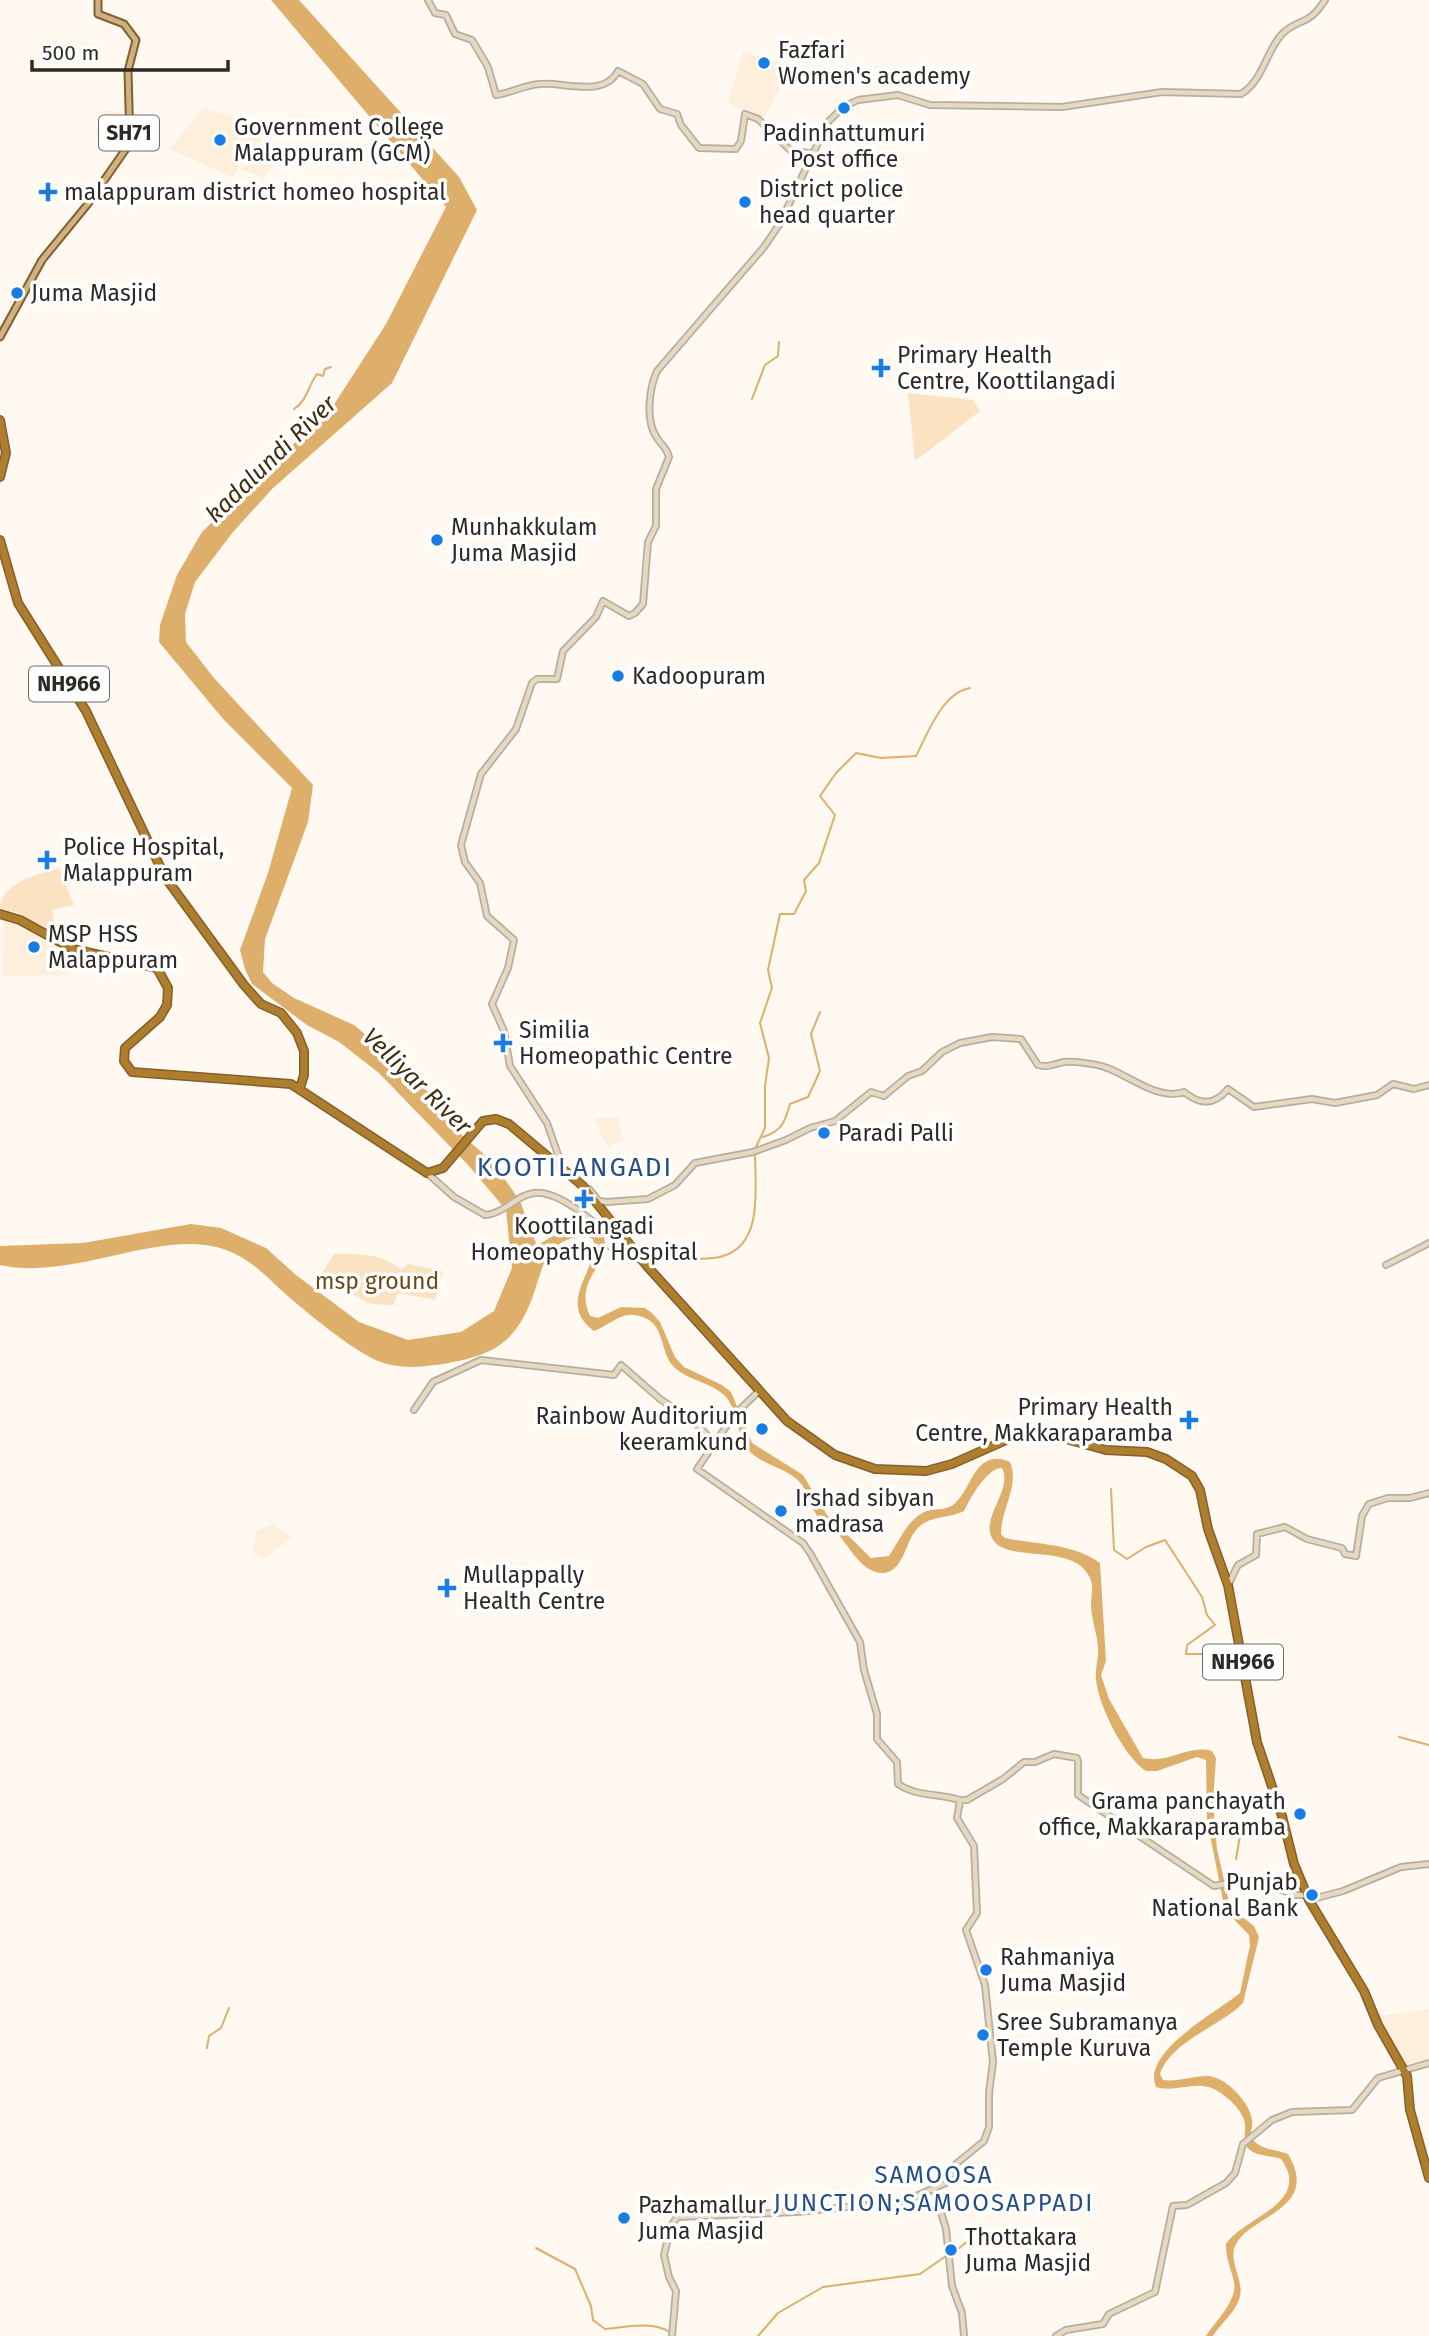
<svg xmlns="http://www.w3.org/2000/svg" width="1429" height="2336" viewBox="0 0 1429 2336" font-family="'Fira Sans',sans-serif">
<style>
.built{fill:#fdefdc}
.green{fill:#fae2c2}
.water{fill:#deae6b}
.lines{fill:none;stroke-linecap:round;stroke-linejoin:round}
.stream{stroke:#deae6b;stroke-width:2}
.secondary-casing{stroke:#b7aea2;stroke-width:8}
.primary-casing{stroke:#82602b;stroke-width:9}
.highway-casing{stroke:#82602b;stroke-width:10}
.secondary{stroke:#e7d8c0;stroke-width:4.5}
.primary{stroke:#cfb182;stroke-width:5}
.highway{stroke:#af7d2e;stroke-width:7}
.poi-dot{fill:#197be4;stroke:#fff;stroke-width:2.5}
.labels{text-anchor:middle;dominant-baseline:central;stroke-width:7;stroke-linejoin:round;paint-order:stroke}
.shield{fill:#fff;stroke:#6c6a66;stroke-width:2}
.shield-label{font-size:21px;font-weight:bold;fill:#2d2a25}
.poi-label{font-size:23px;fill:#2d2a25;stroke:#fff;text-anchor:start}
.park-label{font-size:23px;fill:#6a4916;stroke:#fff}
.water-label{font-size:24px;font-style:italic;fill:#402c0e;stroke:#fff}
.neighbourhood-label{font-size:24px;letter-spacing:2px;fill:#244f84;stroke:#fff}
.quarter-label{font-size:26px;letter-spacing:2px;fill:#244f84;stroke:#fff}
</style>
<rect width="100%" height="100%" fill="#fff9f1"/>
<path class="built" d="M743,51L791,67L763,120L728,103Z
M204,108L269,130L232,177L169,149Z
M104,110L122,113L117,139L96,132Z
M264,140L284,149L263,178L241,169Z
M4,918L19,923L68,949L71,958L66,975L3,976Z
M618,1117L623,1140L607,1147L594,1118Z
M273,1524L292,1538L263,1559L254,1554L255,1532Z
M1429,2009V2059L1404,2065L1378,2016Z"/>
<path class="green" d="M908,393L973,400L980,411L915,461Z
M59,868L74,905L52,910L56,933L15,912L0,909C0,883 39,874 59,868Z
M334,1254C359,1254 382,1253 401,1270L408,1264L443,1271L435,1300L398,1293L393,1305L370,1304L325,1278L323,1272Z"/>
<path class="water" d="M271,0H299L459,177L477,210L392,383L273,488L233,532L195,582L185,614L186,642L214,678L313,785L308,822L265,939L263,972L272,983L294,998L354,1025L409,1071L438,1103L457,1131L492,1161L520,1201L537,1246C556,1233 572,1226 596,1229L604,1236C610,1268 573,1278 590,1316L598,1318L621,1307L645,1308L652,1313L660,1322L675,1357L684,1367L722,1385L731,1392L752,1443L803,1475L827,1515L871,1558L889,1556C899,1541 909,1517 927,1511C936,1508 944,1511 953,1505C973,1490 974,1447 1010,1462C1020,1486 1001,1508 1001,1534L1005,1538C1037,1545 1072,1543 1100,1563L1106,1661L1101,1675L1109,1699L1143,1758C1171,1764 1187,1744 1212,1751L1216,1758L1213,1803L1217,1849L1229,1902L1236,1912L1254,1926L1259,1937L1243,2003C1221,2026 1171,2041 1160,2074L1163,2080C1178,2082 1192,2076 1207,2076C1225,2076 1250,2102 1252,2120C1253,2125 1251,2131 1250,2136C1259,2150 1273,2149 1288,2154C1321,2209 1251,2215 1236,2244C1227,2260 1244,2279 1240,2296C1237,2311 1221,2323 1213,2336H1206C1215,2322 1238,2300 1234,2282C1231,2268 1226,2260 1226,2244C1244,2217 1313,2203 1281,2159C1272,2156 1257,2156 1250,2150C1241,2143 1246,2133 1245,2124C1244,2111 1226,2095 1214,2089C1196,2080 1175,2093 1156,2087C1141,2052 1217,2012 1240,1993L1250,1945L1249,1935L1225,1910L1207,1820L1206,1760L1197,1757L1157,1771H1146C1124,1757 1098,1705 1096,1679C1095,1668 1099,1658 1098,1647C1097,1633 1091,1618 1091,1604C1091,1595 1094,1587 1090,1578C1073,1540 1002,1566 991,1536C983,1514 1013,1489 1002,1468C987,1468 971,1497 964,1511C948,1519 928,1515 916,1530C905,1543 903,1573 882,1573C860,1573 846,1540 832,1527C828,1524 822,1522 819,1518C810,1508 809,1495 802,1485C790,1468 763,1466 749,1451C736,1436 739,1413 726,1397C711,1381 686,1381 672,1365C661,1351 664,1328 647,1319C624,1307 614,1323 594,1331C554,1302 601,1268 593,1239C585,1236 580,1236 572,1238C540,1248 541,1280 529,1306C523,1320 514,1335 501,1344C483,1358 448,1364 426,1366C410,1368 393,1367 378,1361C353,1351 302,1309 280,1289C261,1271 246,1256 220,1248C157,1230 72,1281 0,1265V1246L83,1243L191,1224L221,1228L266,1248L296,1275L359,1322L408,1340L461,1332L494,1311L512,1268L506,1210L469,1166L379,1073L339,1042L307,1025L252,984L245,969L240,950L268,873L292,788L224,720L159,642L160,625L177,575L202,532L333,406L386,324L446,207Z"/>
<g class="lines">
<path class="stream" d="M752,399L765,365L778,356L779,342
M294,409C307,401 308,386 317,374L323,376L325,369L331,367
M763,1137C782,1131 785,1122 790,1104L808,1097L820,1071L811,1034L820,1012
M755,1149L765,1128V1086L769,1058L760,1023L772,988L768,970L780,914H794L806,891L804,880L819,863L835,815L820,796L836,773L856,753L881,758L916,756C928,733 942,693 970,688
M604,1243L608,1249L635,1260
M647,1259C660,1262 676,1260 690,1259C701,1258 711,1260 723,1256C764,1244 755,1186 755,1154
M1111,1489L1114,1550L1127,1559L1146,1547L1165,1540L1202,1597L1207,1615L1215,1625L1187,1645L1186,1654H1214L1213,1664
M1399,1737L1429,1745
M1218,1825H1242L1236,1859
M207,2048L209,2036L221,2028L229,2008
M536,2248L575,2269L591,2306L593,2320L605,2329C626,2327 651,2321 670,2332
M951,2255L969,2240
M758,2336L778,2313L823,2287L920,2274L946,2256"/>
<g class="secondary-casing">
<path id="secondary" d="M428,0L435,13L446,15L455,34L472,40L488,67L496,95C511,93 524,85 540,84C565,82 604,98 618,71L643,84L660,109L677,114L681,125L699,148L736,149L741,141L745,114L758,119L790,150L813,154
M563,1169L547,1123L510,1066L504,1031L492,1004L508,968L514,940L487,916L480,883L465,862L461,845L481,774L516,729L532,683L537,679H557L563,651L596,617L603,601L629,616L635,613L643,604L648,542L656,526V489L669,457C667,448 662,446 657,438C645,421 649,389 657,371L764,247L779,225L828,122L843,107L858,100L898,95L930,105L1062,107L1162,92L1241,94C1263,81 1266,51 1282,34C1299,17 1307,28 1325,0
M427,1173L454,1197L485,1215C504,1214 516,1195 534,1193C565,1189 614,1241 637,1259
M586,1189H589L599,1201L607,1202L648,1199L675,1185L695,1163L753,1152L786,1140L810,1128L835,1121L871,1092L884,1096L908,1076L922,1071L942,1052L960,1043L992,1037L1021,1039L1038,1065C1049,1068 1053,1064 1064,1062C1075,1061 1097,1064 1107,1068C1130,1076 1158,1101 1184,1092C1200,1105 1214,1106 1228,1089L1254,1107L1312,1099L1335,1103L1377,1095L1393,1084L1414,1089L1429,1085
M1386,1265L1429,1243
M414,1410L433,1382L481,1360L614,1375L621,1365L660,1399L695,1422L715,1444
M1228,1585L1238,1565L1256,1555L1257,1534L1285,1527L1307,1539L1342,1548L1345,1554L1356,1556L1362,1516L1369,1504L1388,1498H1410L1429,1493
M960,1800H967L1003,1779L1024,1762H1035L1054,1754L1077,1758L1078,1762V1795L1214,1886L1252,1879L1295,1895H1306
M1309,1900L1343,1891L1401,1867L1429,1864
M934,2189L946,2229L952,2286L962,2313L964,2336
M672,2336L676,2291L669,2277L664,2255L671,2226L677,2217L797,2212L905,2201L957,2178L956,2164L984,2141L989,2127V2093L993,2062L985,1985L966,1930L977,1913L974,1846L957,1818L960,1800C937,1793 917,1797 898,1784L897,1762L877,1739V1714L864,1670L860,1642L810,1553L803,1543L697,1469L734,1415L759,1391
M1056,2336L1066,2330L1103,2324L1109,2314L1155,2292L1173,2206L1187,2205L1226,2183L1235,2173L1243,2144L1272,2120L1292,2112L1352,2110L1378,2078L1429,2063"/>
</g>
<g class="primary-casing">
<path id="primary" d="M0,337L42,260L87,205L130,143L128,71L136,40L124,24L98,14V0"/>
</g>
<g class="highway-casing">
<path id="highway" d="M0,420L6,453L0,477
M0,540L18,603L86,711L165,877L244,985L261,1004L281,1013L297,1033L304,1051V1075L300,1088
M0,914L20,920L73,949L157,968L168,988L167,1005L160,1017L125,1048L124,1061L132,1072L291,1084L427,1173L443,1168L483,1121L496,1119L509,1124L583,1186L646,1265L787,1421L835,1455L875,1469L926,1471L952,1464L1013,1437L1041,1432L1106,1450L1147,1452L1166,1459L1192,1476L1200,1490L1208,1529L1228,1585L1257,1742L1282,1816L1294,1864L1309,1900L1364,1991L1378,2025L1407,2076L1410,2110L1429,2178"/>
</g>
<use href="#secondary" class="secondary"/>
<use href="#primary" class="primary"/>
<use href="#highway" class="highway"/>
</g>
<g class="poi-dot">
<circle cx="764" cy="63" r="7"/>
<circle cx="844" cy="108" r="7"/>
<circle cx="220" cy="140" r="7"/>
<path d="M44.5 181.5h7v7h7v7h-7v7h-7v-7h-7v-7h7z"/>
<circle cx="745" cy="202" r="7"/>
<circle cx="17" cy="293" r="7"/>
<path d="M877.5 357.5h7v7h7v7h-7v7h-7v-7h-7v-7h7z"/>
<circle cx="437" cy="540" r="7"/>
<circle cx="618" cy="676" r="7"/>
<path d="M43.5 849.5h7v7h7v7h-7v7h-7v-7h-7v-7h7z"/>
<circle cx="34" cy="947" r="7"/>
<path d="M499.5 1032.5h7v7h7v7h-7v7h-7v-7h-7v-7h7z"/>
<circle cx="824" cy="1133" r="7"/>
<path d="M580.5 1188.5h7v7h7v7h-7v7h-7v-7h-7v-7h7z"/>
<path d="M1185.5 1409.5h7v7h7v7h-7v7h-7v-7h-7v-7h7z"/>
<circle cx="762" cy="1429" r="7"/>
<circle cx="781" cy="1511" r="7"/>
<path d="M443.5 1577.5h7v7h7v7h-7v7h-7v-7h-7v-7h7z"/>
<circle cx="1300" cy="1814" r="7"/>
<circle cx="1312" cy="1895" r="7"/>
<circle cx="986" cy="1970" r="7"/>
<circle cx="983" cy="2035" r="7"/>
<circle cx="624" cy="2218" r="7"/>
<circle cx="951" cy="2250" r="7"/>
</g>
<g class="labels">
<g class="shield">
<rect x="99" y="115.5" width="60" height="35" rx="5"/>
<rect x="29" y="666.5" width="80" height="35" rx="5"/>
<rect x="1203" y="1644.5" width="80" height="35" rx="5"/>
</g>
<g class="shield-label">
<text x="129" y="133">SH71</text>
<text x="69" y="684">NH966</text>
<text x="1243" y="1662">NH966</text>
</g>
<g class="poi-label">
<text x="778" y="50">Fazfari<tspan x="778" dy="26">Women's academy</tspan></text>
<text x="234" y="127">Government College<tspan x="234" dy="26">Malappuram (GCM)</tspan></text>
<text x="844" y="133" text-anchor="middle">Padinhattumuri<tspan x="844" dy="26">Post office</tspan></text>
<text x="759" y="189">District police<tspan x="759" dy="26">head quarter</tspan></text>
<text x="64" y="192">malappuram district homeo hospital</text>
<text x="31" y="293">Juma Masjid</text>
<text x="897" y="355">Primary Health<tspan x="897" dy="26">Centre, Koottilangadi</tspan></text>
<text x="451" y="527">Munhakkulam<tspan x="451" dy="26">Juma Masjid</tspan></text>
<text x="632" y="676">Kadoopuram</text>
<text x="63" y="847">Police Hospital,<tspan x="63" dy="26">Malappuram</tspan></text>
<text x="48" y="934">MSP HSS<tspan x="48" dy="26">Malappuram</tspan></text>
<text x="519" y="1030">Similia<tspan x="519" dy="26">Homeopathic Centre</tspan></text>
<text x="838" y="1133">Paradi Palli</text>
<text x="584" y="1226" text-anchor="middle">Koottilangadi<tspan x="584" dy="26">Homeopathy Hospital</tspan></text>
<text x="1173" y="1407" text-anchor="end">Primary Health<tspan x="1173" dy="26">Centre, Makkaraparamba</tspan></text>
<text x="748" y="1416" text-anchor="end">Rainbow Auditorium<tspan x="748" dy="26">keeramkund</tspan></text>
<text x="795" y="1498">Irshad sibyan<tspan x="795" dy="26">madrasa</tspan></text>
<text x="463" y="1575">Mullappally<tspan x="463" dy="26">Health Centre</tspan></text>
<text x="1286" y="1801" text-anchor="end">Grama panchayath<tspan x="1286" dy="26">office, Makkaraparamba</tspan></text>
<text x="1298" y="1882" text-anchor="end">Punjab<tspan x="1298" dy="26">National Bank</tspan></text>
<text x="1000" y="1957">Rahmaniya<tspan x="1000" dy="26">Juma Masjid</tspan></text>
<text x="997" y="2022">Sree Subramanya<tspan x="997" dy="26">Temple Kuruva</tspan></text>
<text x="638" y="2205">Pazhamallur<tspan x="638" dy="26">Juma Masjid</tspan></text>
<text x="965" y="2237">Thottakara<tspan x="965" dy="26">Juma Masjid</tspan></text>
</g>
<g class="park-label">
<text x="377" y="1281">msp ground</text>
</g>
<g class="water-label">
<text transform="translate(271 459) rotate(-44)">kadalundi River</text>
<text transform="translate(417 1081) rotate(44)">Velliyar River</text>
</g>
<g class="neighbourhood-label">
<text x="934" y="2175">SAMOOSA<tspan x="934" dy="28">JUNCTION;SAMOOSAPPADI</tspan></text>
</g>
<g class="quarter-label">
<text x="575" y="1167">KOOTILANGADI</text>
</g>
</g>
<path d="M32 60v10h196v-10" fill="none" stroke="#2d2a25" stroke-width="3.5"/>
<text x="42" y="60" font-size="21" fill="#2d2a25" stroke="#ffffff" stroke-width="5" paint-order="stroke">500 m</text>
</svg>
